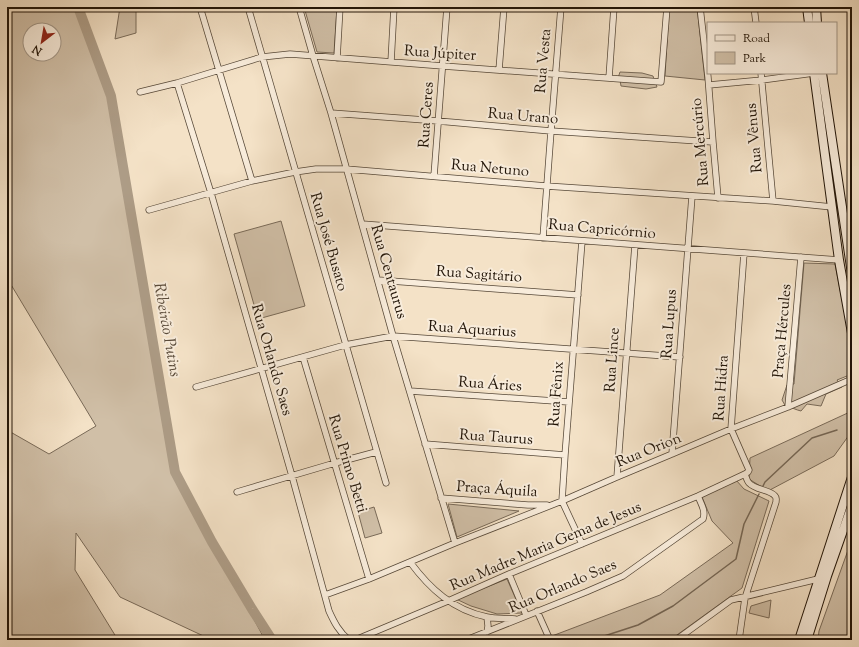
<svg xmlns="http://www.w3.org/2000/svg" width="859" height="647" viewBox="0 0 859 647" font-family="'Sorts Mill Goudy',serif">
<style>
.green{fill:#d0bfa7;stroke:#796a58;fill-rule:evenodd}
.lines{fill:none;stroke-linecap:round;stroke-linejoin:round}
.stream{stroke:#756654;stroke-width:1.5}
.river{stroke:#ad9c86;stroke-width:10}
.street-casing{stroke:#564838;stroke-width:7}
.secondary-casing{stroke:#221508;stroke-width:10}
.street{stroke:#f8ecdb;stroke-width:5.5}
.secondary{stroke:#f8ecdb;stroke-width:8}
.labels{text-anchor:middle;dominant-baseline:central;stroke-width:4;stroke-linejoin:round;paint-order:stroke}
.street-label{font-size:15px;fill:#221508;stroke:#f8ecdb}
.water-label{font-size:16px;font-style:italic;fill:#5a4b3a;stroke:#f8ecdb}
</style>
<rect width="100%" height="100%" fill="#f4e2c7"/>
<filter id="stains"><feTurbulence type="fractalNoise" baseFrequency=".005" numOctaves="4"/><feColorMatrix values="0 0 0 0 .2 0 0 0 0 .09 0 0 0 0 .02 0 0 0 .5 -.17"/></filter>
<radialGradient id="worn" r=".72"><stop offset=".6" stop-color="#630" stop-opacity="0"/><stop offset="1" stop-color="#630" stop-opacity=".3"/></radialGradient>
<path class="green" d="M7,7H77L112,103L175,472L265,640H212L120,597L76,533L75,570L118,640H7V430L49,454L96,426L7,278ZM30,30H54V54H30Z
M120,7H136V33L115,39Z
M304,7H337L334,53L317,52Z
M669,7H697L705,80L665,76Z
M620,72L642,73L653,76L657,87L646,89L621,86L620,80L618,78Z
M281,221L305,306L258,319L234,234Z
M804,263L835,264L852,351V374L837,380L842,387L826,394L821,406L807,404L801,411C796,410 792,407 786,407L782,400L787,385L794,384Z
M852,411V431L834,456L768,491L749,479L750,458Z
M736,480L744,489L769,501L742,588L670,640H554L552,636L660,595L733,543L712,521L702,497Z
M448,504L519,511L457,537Z
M374,507L382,533L365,538L358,512Z
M852,539V640H818L819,631Z
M507,579L522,613L497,614L471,606L456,599Z
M771,600L769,618L749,613L751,606Z"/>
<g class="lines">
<path class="stream" d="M763,486L765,482L812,438L837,430
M592,640L638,625L673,606L736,559L744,524L759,494"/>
<path class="river" d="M78,7L111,96L175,472L212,542L252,609L272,640"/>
<g class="street-casing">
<path id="street" d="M200,7L252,181
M248,7L386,483
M299,7L313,56L331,113L393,336L455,543
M700,7L708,77L713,142L718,198
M754,7L756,23
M337,58L340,7
M391,62L394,7
M499,70L504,7
M761,73L773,201
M609,78L614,7
M177,83L211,193L292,476L329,611C334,622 339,632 349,640
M709,85L762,80L814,73
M140,92L177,83L262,57L290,54L443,66L661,82L667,7
M331,113L438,121L551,131L713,142
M434,176L447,7
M149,210L252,181L295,172L316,169H346L546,186L773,201L832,207
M362,224L839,260
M543,238L551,131L561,7
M582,241L565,455L562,501L582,544
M378,280L578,295
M303,357L369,579
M196,387L345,345L393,336L680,357
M410,391L569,402
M788,407L801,257
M425,444L565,455
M672,454L692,196
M617,477L635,245
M237,492L335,463L376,452
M441,498L528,505H547
M410,562C430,589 453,610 487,617C496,619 506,618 515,619
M509,574L526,615
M325,595L369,579L455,543L562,501L617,477L672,454L731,429L788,407L852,379
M537,611L550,640
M487,632L488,626L487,617
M355,640L448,601L509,574L698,496L745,474
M466,640L586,592L623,576L703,519C706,511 701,504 698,496
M676,640L731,600L818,579
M739,640L745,598L776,502C776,499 777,498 775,496C771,490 755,490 749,483C747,481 746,477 745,474L748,472L749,470L731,429L744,253"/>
</g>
<g class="secondary-casing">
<path id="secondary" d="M807,7L809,23
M816,7L817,23
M814,73L839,260L852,333
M822,73L852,274
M799,640L852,477
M807,640L827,576L852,505"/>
</g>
<use href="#street" class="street"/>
<use href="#secondary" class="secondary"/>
</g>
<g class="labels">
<g class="street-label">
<text transform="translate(440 54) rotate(4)">Rua Júpiter</text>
<text transform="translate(544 61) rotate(-85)">Rua Vesta</text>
<text transform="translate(427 115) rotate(-86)">Rua Ceres</text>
<text transform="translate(523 117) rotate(5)">Rua Urano</text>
<text transform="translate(755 138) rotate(-95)">Rua Vênus</text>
<text transform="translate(701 142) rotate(-95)">Rua Mercúrio</text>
<text transform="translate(490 169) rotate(5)">Rua Netuno</text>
<text transform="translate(602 230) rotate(5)">Rua Capricórnio</text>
<text transform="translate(328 242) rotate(74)">Rua José Busato</text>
<text transform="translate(388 272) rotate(74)">Rua Centaurus</text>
<text transform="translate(479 275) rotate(4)">Rua Sagitário</text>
<text transform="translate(670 324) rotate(-86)">Rua Lupus</text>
<text transform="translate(472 330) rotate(4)">Rua Aquarius</text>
<text transform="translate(783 331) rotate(-85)">Praça Hércules</text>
<text transform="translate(271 360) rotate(74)">Rua Orlando Saes</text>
<text transform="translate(613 360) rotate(-86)">Rua Lince</text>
<text transform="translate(490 385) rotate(4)">Rua Áries</text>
<text transform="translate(722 388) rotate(-86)">Rua Hidra</text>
<text transform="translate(557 394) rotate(-86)">Rua Fênix</text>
<text transform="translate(496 438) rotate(4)">Rua Taurus</text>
<text transform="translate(649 451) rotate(-22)">Rua Orion</text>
<text transform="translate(347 464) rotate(73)">Rua Primo Betti</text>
<text transform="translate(497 490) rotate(4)">Praça Áquila</text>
<text transform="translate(546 547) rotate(-23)">Rua Madre Maria Gema de Jesus</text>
<text transform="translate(563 587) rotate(-23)">Rua Orlando Saes</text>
</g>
<g class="water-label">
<text transform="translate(166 330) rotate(80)">Ribeirão Putins</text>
</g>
</g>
<rect width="859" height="647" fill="none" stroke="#f4e2c7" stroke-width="24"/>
<rect x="8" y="8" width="843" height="631" fill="none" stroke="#221508" stroke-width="2"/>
<rect x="12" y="12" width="835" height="623" fill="none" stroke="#221508"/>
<rect x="707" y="22" width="130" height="52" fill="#f8ecdb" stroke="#a29687"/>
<rect x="715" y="35" width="20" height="6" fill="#f8ecdb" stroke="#a29687"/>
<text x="743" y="42" font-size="12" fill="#221508">Road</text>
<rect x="715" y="52" width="20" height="12" fill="#d0bfa7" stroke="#a29687"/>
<text x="743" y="62" font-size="12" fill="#221508">Park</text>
<g transform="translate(42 42) rotate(211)"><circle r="19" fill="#f8ecdb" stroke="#a29687"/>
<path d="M0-3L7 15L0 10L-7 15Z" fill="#8f2418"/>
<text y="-6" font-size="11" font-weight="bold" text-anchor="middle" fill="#221508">N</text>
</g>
<rect width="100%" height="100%" filter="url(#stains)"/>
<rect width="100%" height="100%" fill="url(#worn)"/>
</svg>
